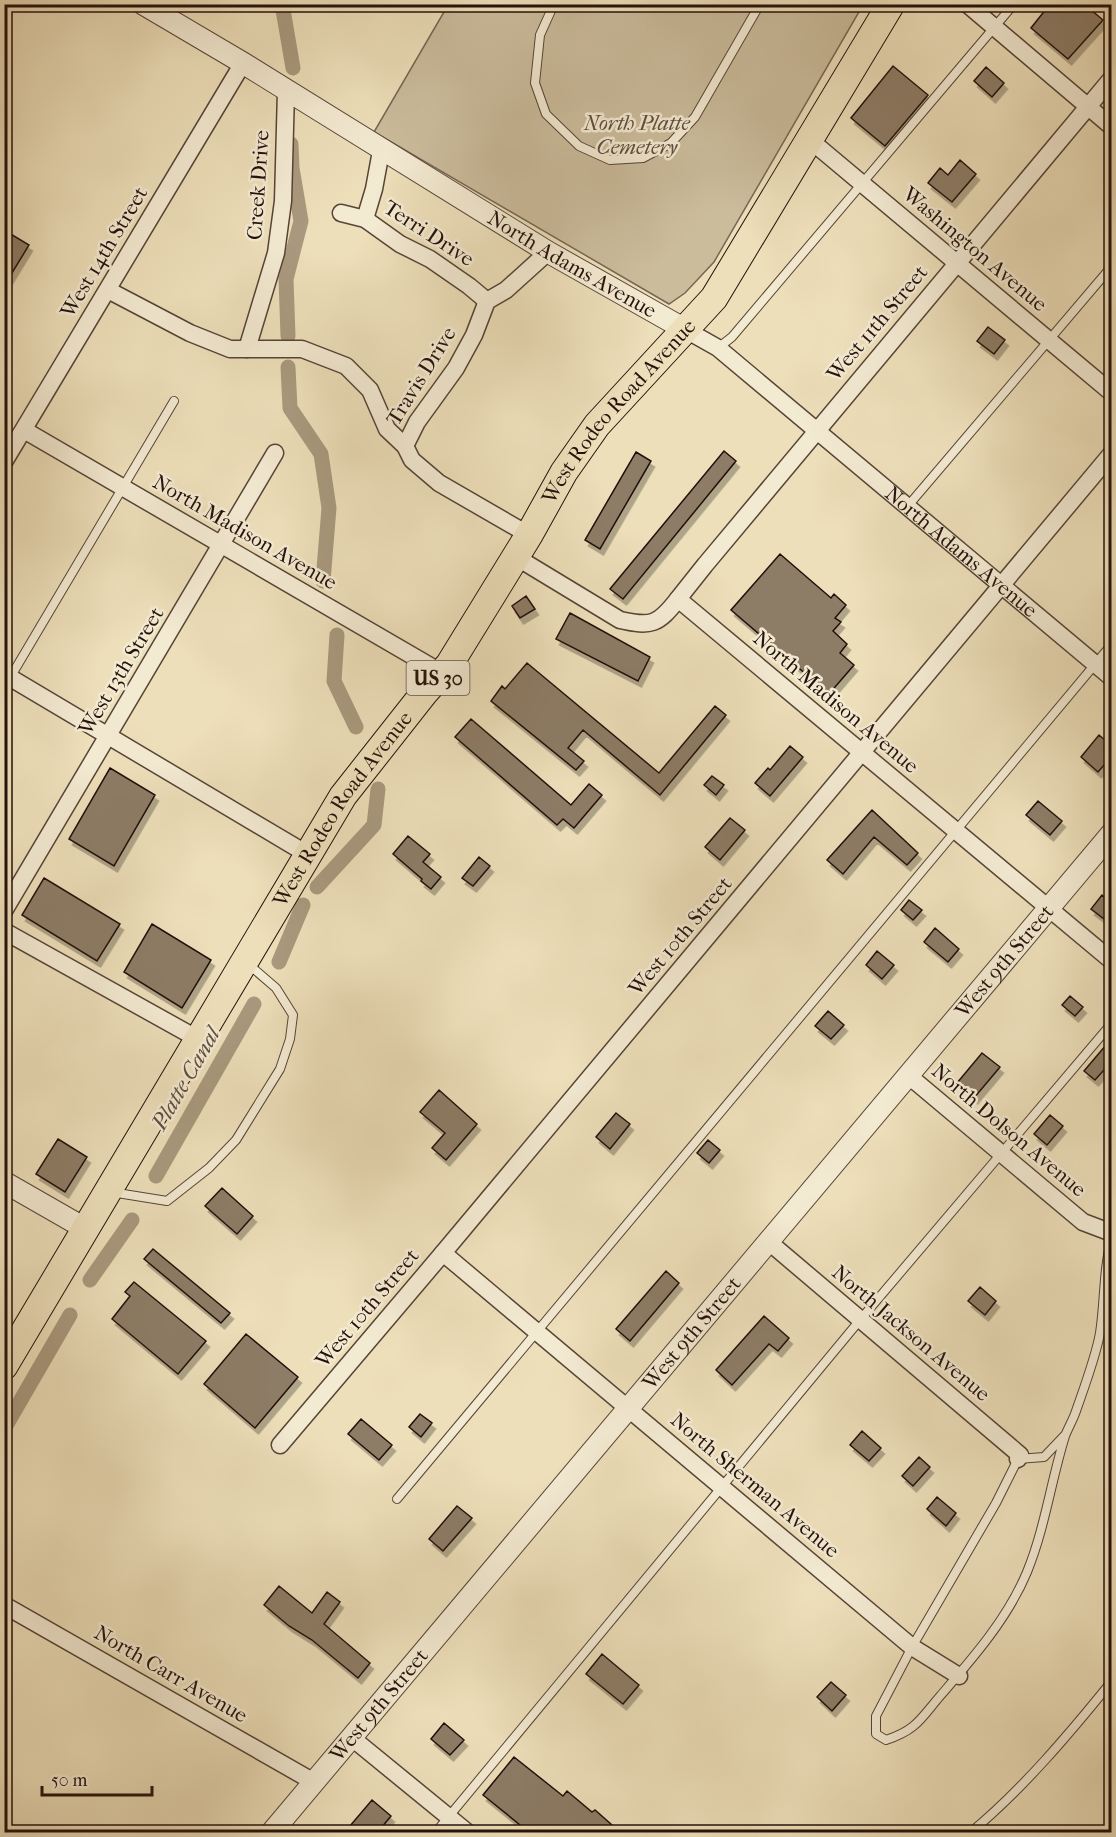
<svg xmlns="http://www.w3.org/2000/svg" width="1116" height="1837" viewBox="0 0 1116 1837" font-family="'IM FELL French Canon',serif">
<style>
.green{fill:#cbbc9c;stroke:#786654;stroke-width:1.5}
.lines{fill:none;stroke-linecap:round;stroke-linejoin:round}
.canal{stroke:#a9997e;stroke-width:15}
.building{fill:#8d7c66;stroke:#24110b;stroke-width:1.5;filter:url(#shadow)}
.service-casing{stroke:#564437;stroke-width:10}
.minor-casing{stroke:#564437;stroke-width:19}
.tertiary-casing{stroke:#564437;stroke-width:23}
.primary-casing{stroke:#24110b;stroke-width:29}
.service{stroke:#f3ead2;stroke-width:8}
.minor{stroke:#f3ead2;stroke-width:16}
.tertiary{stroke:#f3ead2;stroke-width:21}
.primary{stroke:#eddfba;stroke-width:27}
.labels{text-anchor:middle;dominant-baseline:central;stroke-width:5;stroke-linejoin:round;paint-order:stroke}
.shield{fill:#f3ead2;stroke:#625247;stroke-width:1.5}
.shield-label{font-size:20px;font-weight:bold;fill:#24110b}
.park-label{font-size:21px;font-style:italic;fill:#5e4d3e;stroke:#f3ead2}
.street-label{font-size:21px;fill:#24110b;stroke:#f3ead2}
.water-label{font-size:22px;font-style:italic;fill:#604e3f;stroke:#f3ead2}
</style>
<defs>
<filter id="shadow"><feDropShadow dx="3.5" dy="6" stdDeviation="0" flood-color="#0004"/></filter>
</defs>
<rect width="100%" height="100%" fill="#eddfba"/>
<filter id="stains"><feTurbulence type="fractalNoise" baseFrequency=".00333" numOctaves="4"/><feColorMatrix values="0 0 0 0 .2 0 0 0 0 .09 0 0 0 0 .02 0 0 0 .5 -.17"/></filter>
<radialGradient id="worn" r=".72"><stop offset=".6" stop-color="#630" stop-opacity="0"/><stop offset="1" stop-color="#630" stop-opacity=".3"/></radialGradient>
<path class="green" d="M448,5H863L714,262L685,293L669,304L374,132Z"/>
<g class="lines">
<path class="canal" d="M282,4L293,68
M288,336L286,279L301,221L292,168L291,144
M288,367L290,408L321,454L329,508L323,581
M337,635L334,681L356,727
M317,887L374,825L378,789
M279,962L303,905
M156,1176L254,1004
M90,1280L132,1220
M4,1429L70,1315"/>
</g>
<path class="building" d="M1050,4H1084L1103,20L1068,59L1031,28Z
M893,66L928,95L885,146L851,118Z
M986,67L1004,83L992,97L974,81Z
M960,160L976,174L952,202L928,183L940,168L948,175Z
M4,230L29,245L4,286Z
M988,327L1005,340L994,354L977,341Z
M724,451L736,461L623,599L610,589Z
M636,452L651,461L600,549L585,540Z
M780,554L831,598L834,594L846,605L835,618L841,622L833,631L847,644L840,653L854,665L829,694L731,610Z
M526,596L535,609L520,618L512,606Z
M570,613L650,657L638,681L556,639Z
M527,663L659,773L715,706L726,715L660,795L583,730L568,748L584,761L576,770L491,701L502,686L505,689Z
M471,719L571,805L589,784L602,795L574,828L563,819L557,825L455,737Z
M1099,735L1112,746V756L1098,772L1081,757Z
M790,746L803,757L770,796L755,783L768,768L770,770Z
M110,768L155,795L114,866L69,839Z
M712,776L724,785L716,795L704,785Z
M1038,801L1062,821L1050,835L1026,815Z
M872,810L918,853L907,865L874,837L843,874L827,860Z
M730,818L745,830L720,860L705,847Z
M408,836L430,854L423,862L441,877L431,889L421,881L422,879L393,854Z
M479,857L490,866L473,886L462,878Z
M44,878L120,924L97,961L22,915Z
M1102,895L1112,903V925L1091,909Z
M909,900L922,910L913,920L901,910Z
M152,924L211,960L182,1008L124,972Z
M935,928L959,949L948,962L924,942Z
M877,951L894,965L882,979L866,965Z
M1070,996L1083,1007L1075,1016L1062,1005Z
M828,1011L844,1025L831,1039L815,1026Z
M1112,1038V1061L1095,1080L1084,1071Z
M982,1053L1000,1067L974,1098L957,1083Z
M439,1090L477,1124L446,1160L432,1148L445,1133L420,1112Z
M616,1113L630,1124L610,1149L596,1137Z
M1050,1115L1063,1126L1047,1145L1034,1134Z
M58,1139L87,1157L65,1192L36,1174Z
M708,1140L720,1150L709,1163L697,1153Z
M222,1188L253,1216L237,1234L205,1206Z
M153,1249L230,1313L221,1323L144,1259Z
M666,1271L679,1283L630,1341L616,1329Z
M134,1282L206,1341L178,1374L112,1319L130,1296L125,1292Z
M980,1287L996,1301L985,1315L968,1301Z
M764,1316L789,1338L778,1351L769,1344L732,1385L716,1370Z
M246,1334L298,1377L255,1428L204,1384Z
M420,1414L432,1423L421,1437L409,1427Z
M361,1419L392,1445L379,1460L348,1434Z
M862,1431L881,1448L869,1461L850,1445Z
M919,1457L930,1467L913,1486L902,1476Z
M937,1497L956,1513L946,1526L927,1509Z
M457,1506L472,1518L443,1551L429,1539Z
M279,1586L312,1613L327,1592L340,1602L324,1624L370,1663L358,1678L312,1640L289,1626L264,1605Z
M602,1654L639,1685L623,1704L586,1674Z
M831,1682L846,1695L832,1711L817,1697Z
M444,1723L464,1740L450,1755L431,1739Z
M514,1757L563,1796L567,1791L592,1812L595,1810L621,1833H530L483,1795Z
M372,1800L391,1816L377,1833H344Z"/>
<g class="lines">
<g class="service-casing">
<path id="service" d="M554,4L540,35L535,83L546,114L579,146L610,160L643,158L671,143L695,117L760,4
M718,348L732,337L1014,4
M907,507L1112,266
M4,688L174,401
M111,1192L167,1201L209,1168L236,1140L280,1069L290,1039L293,1015L276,988L247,963
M1065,1435L1044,1457L1018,1459L996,1503L912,1647L876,1716V1734L886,1740C917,1730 921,1718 941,1695C973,1658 1008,1618 1027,1572C1045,1528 1051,1481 1065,1436C1068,1428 1073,1420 1076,1411C1084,1388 1096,1356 1100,1333C1105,1301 1103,1269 1112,1238
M397,1499L1112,644
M436,1832L860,1320L1112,1023
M971,1832C1022,1790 1070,1733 1112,1681"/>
</g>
<g class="minor-casing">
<g id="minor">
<path d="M967,4L1112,127"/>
<path d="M810,140L1112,393"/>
<path d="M341,213L365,219L400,244L430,259L469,286L487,301"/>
<path d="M365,219L374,189L381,151"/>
<path d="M108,290L190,333L230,349H302L346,366L370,390L387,429L405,446L412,460L439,483L529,535"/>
<path id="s1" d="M686,330L718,348L1112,678"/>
<path d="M247,349L276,253L283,201L286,91"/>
<path d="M24,430L442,673"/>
<path d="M405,446L417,422L456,368L474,335L487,301L506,290L548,252"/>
<path d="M4,462L243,63"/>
<path d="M516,557L620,620C651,627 658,625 678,599L1112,961"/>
<path d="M678,599L705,565L1112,78"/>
<path d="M4,674L307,854"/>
<path d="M4,911L275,453"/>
<path d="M4,931L198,1039"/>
<path d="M909,1076L1083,1222L1112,1233"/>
<path d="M769,1242L1020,1455L1018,1459"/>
<path d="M443,1253L912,1647L959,1676"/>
<path d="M280,1445L443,1253L1112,453"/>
<path d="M4,1605L314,1782"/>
<path d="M352,1738L467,1832"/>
</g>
</g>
<g class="tertiary-casing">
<g id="tertiary">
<path id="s2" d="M143,4L243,63L548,252L686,330"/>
<path d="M4,1182L86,1229"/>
<path id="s3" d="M272,1832L1112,833"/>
</g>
</g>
<g class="primary-casing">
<g id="primary">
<path id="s4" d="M4,1366L343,796L425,692L449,665L529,535L564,472L597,425L714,298L891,4"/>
</g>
</g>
<use href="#service" class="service"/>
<use href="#minor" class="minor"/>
<use href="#tertiary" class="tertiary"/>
<use href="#primary" class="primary"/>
</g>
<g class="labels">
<rect class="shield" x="406.5" y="661" width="63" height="34" rx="4.5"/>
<g class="shield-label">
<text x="438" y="678">US 30</text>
</g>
<g class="park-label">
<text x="637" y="123">North Platte<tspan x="637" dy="24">Cemetery</tspan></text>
</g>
<g class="street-label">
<text transform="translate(258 185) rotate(-86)">Creek Drive</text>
<text transform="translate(429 233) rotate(33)">Terri Drive</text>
<text transform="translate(975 249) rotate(40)">Washington Avenue</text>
<text transform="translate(104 252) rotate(-59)">West 14th Street</text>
<text stroke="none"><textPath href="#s2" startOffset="502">North Adams Avenue</textPath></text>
<text transform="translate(877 323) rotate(-50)">West 11th Street</text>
<text transform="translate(421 376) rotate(-58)">Travis Drive</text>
<text stroke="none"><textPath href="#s4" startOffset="1138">West Rodeo Road Avenue</textPath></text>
<text transform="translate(245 532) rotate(30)">North Madison Avenue</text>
<text stroke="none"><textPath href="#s1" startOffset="354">North Adams Avenue</textPath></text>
<text transform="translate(121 671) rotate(-59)">West 13th Street</text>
<text transform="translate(836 702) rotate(40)">North Madison Avenue</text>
<text stroke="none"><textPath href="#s4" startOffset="652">West Rodeo Road Avenue</textPath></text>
<text transform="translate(680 936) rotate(-50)">West 10th Street</text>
<text stroke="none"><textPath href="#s3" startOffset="1138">West 9th Street</textPath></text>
<text transform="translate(1009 1130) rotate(40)">North Dolson Avenue</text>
<text transform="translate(367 1308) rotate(-50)">West 10th Street</text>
<text stroke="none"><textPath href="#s3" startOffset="652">West 9th Street</textPath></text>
<text transform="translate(911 1333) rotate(40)">North Jackson Avenue</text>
<text transform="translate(755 1485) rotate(40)">North Sherman Avenue</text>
<text transform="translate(171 1674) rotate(30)">North Carr Avenue</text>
<text stroke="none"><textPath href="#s3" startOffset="166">West 9th Street</textPath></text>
</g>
<g class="water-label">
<text transform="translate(186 1079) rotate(-60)">Platte Canal</text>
</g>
</g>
<rect width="1116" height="1837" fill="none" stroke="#eddfba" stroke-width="24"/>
<rect x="6" y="6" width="1104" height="1825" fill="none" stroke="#24110b" stroke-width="3"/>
<rect x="12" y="12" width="1092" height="1813" fill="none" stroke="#24110b" stroke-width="1.5"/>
<path d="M42 1786v9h110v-9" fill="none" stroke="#24110b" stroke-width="3"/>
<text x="51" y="1786" font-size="18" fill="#24110b" stroke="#f3ead2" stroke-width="4.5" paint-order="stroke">50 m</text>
<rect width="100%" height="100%" filter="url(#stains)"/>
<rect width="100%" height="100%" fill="url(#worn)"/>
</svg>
